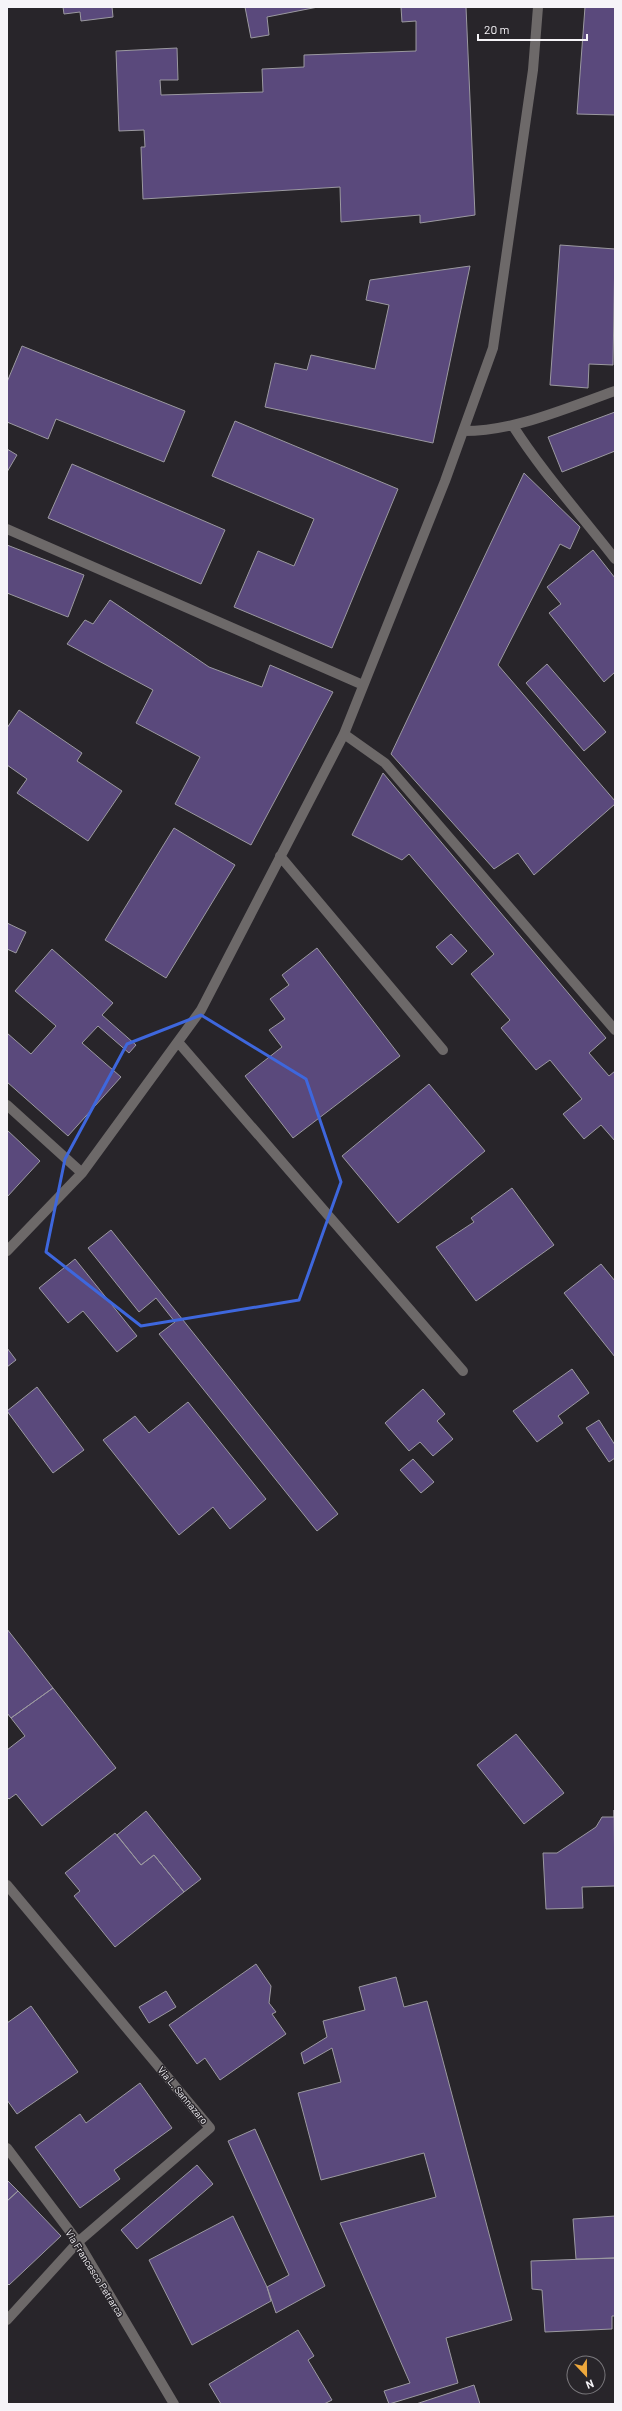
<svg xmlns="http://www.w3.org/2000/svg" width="622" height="2411" viewBox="0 0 622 2411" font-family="Barlow,sans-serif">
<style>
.building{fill:#5a497c;stroke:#9b99a0}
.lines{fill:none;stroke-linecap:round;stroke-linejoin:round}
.minor{stroke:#6d6969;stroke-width:10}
.marked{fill:none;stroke:#3e67dd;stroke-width:3;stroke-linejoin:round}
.labels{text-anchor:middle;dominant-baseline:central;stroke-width:3;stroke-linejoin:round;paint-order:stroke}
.street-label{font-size:10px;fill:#f6f4f8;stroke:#28252a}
</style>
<rect width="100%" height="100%" fill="#28252a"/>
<path class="building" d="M63,7H112L113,17L81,21L80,12L64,14Z
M245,7H318L267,17L269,35L251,38Z
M401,7H466L475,215L420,223V215L341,222L340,187L143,199L141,147H145L144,130L119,131L116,51L177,48L178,80H160L161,95L263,92L262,69L304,67V55L416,51V21L402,22Z
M585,7H615V115L577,114Z
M560,245L615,249L613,365L589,364L588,388L550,385Z
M470,266L433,443L265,407L275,363L307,370L311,355L375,369L389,305L366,300L370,280Z
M22,346L185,411L164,462L56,419L48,439L7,422V382Z
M615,412V451L562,472L548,437Z
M235,421L398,489L332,648L234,607L258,551L294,566L314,519L212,476Z
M7,449L17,455L7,472Z
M72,464L225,530L201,584L48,518Z
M524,473L580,527L570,549L560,544L498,665L615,801V804L534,875L518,853L494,869L391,754Z
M7,545L84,575L68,617L7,593Z
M593,550L615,578V672L604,682L549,613L561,604L547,587Z
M110,600L209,667L262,687L270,665L333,692L251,845L175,804L200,757L136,723L153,690L67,644L85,620L93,624Z
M547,664L606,732L584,751L526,683Z
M19,710L82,753L77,761L122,791L88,841L17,793L27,779L7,765V728Z
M383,773L606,1038L589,1053L609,1076L615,1071V1141L601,1125L584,1139L563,1114L582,1099L550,1060L536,1070L501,1028L510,1020L471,974L494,954L409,854L402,860L352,835Z
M174,828L235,865L166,978L105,940Z
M7,923L26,932L16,953L7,949Z
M451,934L467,951L452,965L436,947Z
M317,948L400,1056L293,1138L245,1076L282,1047L269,1030L285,1019L270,999L289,985L282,975Z
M52,949L113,1003L102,1015L136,1045L129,1053L98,1026L82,1043L121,1077L68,1136L7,1082V1033L31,1054L56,1026L15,991Z
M429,1084L485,1151L398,1223L342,1156Z
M7,1130L40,1161L7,1197Z
M512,1188L554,1245L476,1301L436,1247L474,1222L471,1218Z
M111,1230L338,1514L317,1531L159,1334L175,1322L156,1298L139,1312L88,1248Z
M75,1259L137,1336L117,1352L83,1311L68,1323L39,1288Z
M601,1264L615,1281V1357L564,1293Z
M7,1348L16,1360L7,1367Z
M572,1369L589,1393L558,1416L563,1423L537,1442L513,1411Z
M37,1387L84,1450L53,1473L7,1411Z
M423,1389L445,1414L437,1421L453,1439L433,1456L420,1442L409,1451L385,1423Z
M188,1402L266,1499L230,1529L213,1507L179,1535L103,1440L135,1416L149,1433Z
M599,1420L615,1445V1458L609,1462L586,1428Z
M413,1459L434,1482L421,1493L400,1470Z
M7,1629L53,1688L11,1718L7,1713Z
M53,1688L116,1768L42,1826L16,1794L9,1799L7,1797V1750L25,1736L11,1718Z
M516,1734L564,1793L524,1824L477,1765Z
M614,1810L615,1886L582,1887L583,1908L546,1909L543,1853H557L596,1827L602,1817H614Z
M146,1811L201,1879L184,1892L154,1855L141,1865L117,1835Z
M115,1833L141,1865L154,1855L184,1892L115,1947L74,1896L80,1891L65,1873Z
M256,1964L271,1986L269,2003L276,2012L272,2014L286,2034L220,2080L205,2058L197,2064L169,2025Z
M396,1977L404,2007L427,2001L512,2320L446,2338L458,2383L389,2404L384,2391L410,2383L340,2223L436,2197L424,2153L321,2180L298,2093L341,2082L332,2048L304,2064L301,2053L327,2037L323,2021L365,2010L359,1987Z
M166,1991L176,2007L149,2023L139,2007Z
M31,2006L78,2072L17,2114L7,2100V2023Z
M140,2083L172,2128L114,2170L120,2179L80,2208L35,2147L80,2114L86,2123Z
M255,2129L325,2286L276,2313L267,2287L289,2275L228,2141Z
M197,2165L213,2184L137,2249L121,2230Z
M7,2180L18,2191L7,2201Z
M18,2191L61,2236L9,2285L7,2283V2201Z
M233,2216L267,2287L271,2301L192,2345L149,2260Z
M615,2216V2258L576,2259L573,2219Z
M615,2258V2316H612V2329L545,2332L542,2290L532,2289L531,2261Z
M298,2330L314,2356L308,2360L332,2400L324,2404H221L209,2384Z
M474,2385L480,2404H416Z"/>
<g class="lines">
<path class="minor" d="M513,426C543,473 581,515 615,559
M464,431C516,431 566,408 615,391
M7,529L363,685
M344,734L385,763L615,1030
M280,856L443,1050
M178,1042L463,1371
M7,1105L82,1173
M7,1251L82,1173L201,1010L344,734L445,481L493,348L533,70L538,7
M7,1885L210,2128L78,2242L7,2320
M7,2148L78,2242L174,2404"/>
</g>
<path class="marked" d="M201,1015L306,1079L341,1182L299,1300L141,1326L46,1252L65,1159L127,1044Z"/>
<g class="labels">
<g class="street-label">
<text transform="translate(183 2095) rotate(50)">Via L. Sannazaro</text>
<text transform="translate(95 2273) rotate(58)">Via Francesco Petrarca</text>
</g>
</g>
<rect width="622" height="2411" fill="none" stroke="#f6f4f8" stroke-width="16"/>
<g transform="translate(586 2375) rotate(158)"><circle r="19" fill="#28252a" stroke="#7a787c"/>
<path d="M0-3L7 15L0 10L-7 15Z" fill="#eea83c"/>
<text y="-6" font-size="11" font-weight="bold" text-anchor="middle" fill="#f6f4f8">N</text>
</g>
<path d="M478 34v6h109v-6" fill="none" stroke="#f6f4f8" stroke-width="2"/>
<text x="484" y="34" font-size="12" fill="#f6f4f8" stroke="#28252a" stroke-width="3" paint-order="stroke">20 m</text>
</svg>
